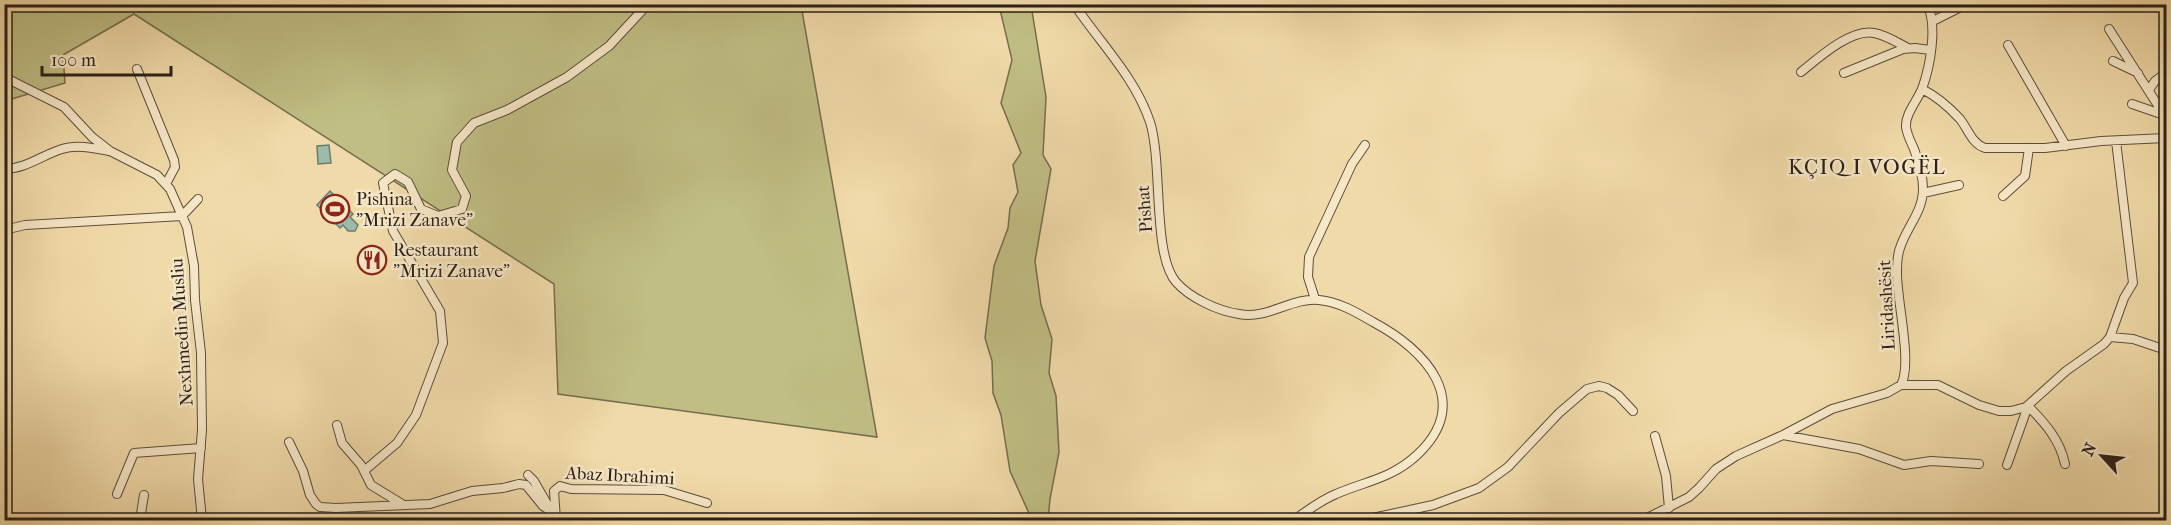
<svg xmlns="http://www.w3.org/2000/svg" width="2171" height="525" viewBox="0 0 2171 525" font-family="'IM FELL French Canon',serif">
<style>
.green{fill:#c0be84;stroke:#756e4e;stroke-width:1.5}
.water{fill:#9bbaaa;stroke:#6e7c70;stroke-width:1.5}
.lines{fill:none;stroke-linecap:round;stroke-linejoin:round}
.minor-casing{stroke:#5c4e3c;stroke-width:10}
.minor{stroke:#f6e7c7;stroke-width:8}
.labels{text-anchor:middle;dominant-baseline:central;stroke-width:5;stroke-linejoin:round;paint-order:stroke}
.poi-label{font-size:18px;fill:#2a1f18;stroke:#f6e7c7;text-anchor:start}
.street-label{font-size:18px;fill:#2a1f18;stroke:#f6e7c7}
.quarter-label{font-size:21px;letter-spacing:1.5px;fill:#2a1f18;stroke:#f6e7c7}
</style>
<rect width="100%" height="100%" fill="#f1daa9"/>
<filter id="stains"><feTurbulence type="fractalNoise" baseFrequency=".00333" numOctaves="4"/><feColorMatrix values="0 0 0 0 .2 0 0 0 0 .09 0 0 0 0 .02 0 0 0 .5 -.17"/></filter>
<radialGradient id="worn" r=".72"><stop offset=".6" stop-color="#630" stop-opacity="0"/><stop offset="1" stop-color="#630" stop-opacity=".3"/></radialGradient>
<path class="green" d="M5,5H801L877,437L558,394L554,284L134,14L63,55L65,83L5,101Z
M999,5H1031L1046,97L1043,155L1051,169L1035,261L1041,305L1052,339L1049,373L1056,396L1059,452L1050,499L1048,520H1032L1010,471L1001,415L993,393L992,361L985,338L994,266L1008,228L1010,208L1018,192L1013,165L1021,153L1001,103L1012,60Z"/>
<path class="water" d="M329,145L331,163L318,164L317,146Z
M330,191L353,214L350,217L358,225L355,231H348L343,225L340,228L317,205Z"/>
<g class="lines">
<g class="minor-casing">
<path id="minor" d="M1074,4C1100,43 1135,77 1150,122C1163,163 1152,254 1176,282C1190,298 1218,311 1239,314C1267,320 1292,297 1319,300C1339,302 1356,312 1373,322C1426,350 1474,402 1417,455C1391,479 1366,481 1336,494C1321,500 1307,511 1294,520
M1933,21L1967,4
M2109,29L2166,118
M2008,45L2066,146
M2113,61L2138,73
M137,69L174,160L175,167L166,184
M1801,72C1817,59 1851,28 1874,33C1886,35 1898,43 1908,48
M1844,73L1903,49L1915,48L1930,50
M4,77L64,107L92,137L110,151L157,175L170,189L178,207L187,227L194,266L195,300L201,353L202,430L198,479L202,520
M1922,89C1936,96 1949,107 1960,119C1968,129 1972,144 1985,148H2045L2101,141L2166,138
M2149,90L2155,81L2166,73
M2132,104L2164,115
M4,169C26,169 42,155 62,149C76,144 94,148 109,151
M1923,193L1959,185
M2003,196L2025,176L2029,148
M4,230L25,225L182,216L198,199
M1315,299L1308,277L1309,257L1352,164L1365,145
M2110,337L2133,339L2166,350
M1901,385H1938L1979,405L1999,411H2011L2026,407L2066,371L2104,344L2110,337L2124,298L2133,283L2116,141
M1901,385C1913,363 1896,298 1897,271C1897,264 1897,256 1900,248C1906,228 1923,212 1923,189C1923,175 1919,162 1914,149C1911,142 1907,135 1906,127C1905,114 1917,101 1922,89C1930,67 1938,26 1927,4
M2028,406C2045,423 2060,440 2065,464
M337,425L342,443L361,465L371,485L402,504
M1783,435L1859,449L1904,465L1931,461L1979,464
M1655,436L1666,476L1669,508
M289,442L303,471L310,495L316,504L320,507L336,508L430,504L472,491L503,488L519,484L526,485L543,506L555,514
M2007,465L2028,406
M364,471L397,443L416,415L443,343L440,311L393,231L383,183L395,174L408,182L421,209L438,216L462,209L466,196L452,170L457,142L474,123L507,110L567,77L609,46L648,4
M528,475L534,481L550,509
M117,494L134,453L201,448
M140,520L144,495
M556,520L554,491L560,486L571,489L664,490L707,503
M1363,520L1433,505L1479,488L1508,467L1559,413L1587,389L1599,386L1607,388L1618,395L1633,411
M1643,520L1689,497L1699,488L1716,469L1736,456L1783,435L1832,409L1887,393L1901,385"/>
</g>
<use href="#minor" class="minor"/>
</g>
<defs>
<g id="stadium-ring" transform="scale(1.5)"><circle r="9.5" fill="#f6e7c7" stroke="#8f2418" stroke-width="1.5"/><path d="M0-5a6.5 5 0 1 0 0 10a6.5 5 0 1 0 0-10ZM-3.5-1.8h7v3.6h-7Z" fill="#8f2418"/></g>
<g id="restaurant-ring" transform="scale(1.5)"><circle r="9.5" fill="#f6e7c7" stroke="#8f2418" stroke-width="1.5"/><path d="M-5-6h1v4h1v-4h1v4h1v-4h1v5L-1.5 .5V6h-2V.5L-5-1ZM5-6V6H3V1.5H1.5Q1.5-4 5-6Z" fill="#8f2418"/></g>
</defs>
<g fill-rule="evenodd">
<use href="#stadium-ring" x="335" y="209"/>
<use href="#restaurant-ring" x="372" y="260"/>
</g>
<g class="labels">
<g class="poi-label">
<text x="356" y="199">Pishina<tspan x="356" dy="21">"Mrizi Zanave"</tspan></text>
<text x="393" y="250">Restaurant<tspan x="393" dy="21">"Mrizi Zanave"</tspan></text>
</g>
<g class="street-label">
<text transform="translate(1145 209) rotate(-94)">Pishat</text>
<text transform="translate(1887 305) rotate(-93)">Liridashësit</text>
<text transform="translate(182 332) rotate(-94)">Nexhmedin Musliu</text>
<text transform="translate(620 476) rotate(3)">Abaz Ibrahimi</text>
</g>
<g class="quarter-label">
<text x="1867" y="167">KÇIQ I VOGËL</text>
</g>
</g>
<rect width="2171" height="525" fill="none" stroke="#f1daa9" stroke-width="24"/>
<rect x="6" y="6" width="2159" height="513" fill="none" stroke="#2a1f18" stroke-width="3"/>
<rect x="12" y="12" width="2147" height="501" fill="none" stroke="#2a1f18" stroke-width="1.5"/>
<g transform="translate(2102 456) rotate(297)" stroke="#f6e7c7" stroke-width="4.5" paint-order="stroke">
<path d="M0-4.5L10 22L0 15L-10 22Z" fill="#2a1f18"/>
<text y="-9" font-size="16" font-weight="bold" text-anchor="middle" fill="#2a1f18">N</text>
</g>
<path d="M42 66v9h129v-9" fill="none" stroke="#2a1f18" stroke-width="3"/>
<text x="51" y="66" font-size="18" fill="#2a1f18" stroke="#f6e7c7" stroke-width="4.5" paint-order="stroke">100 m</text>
<rect width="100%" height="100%" filter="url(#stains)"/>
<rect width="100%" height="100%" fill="url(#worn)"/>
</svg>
